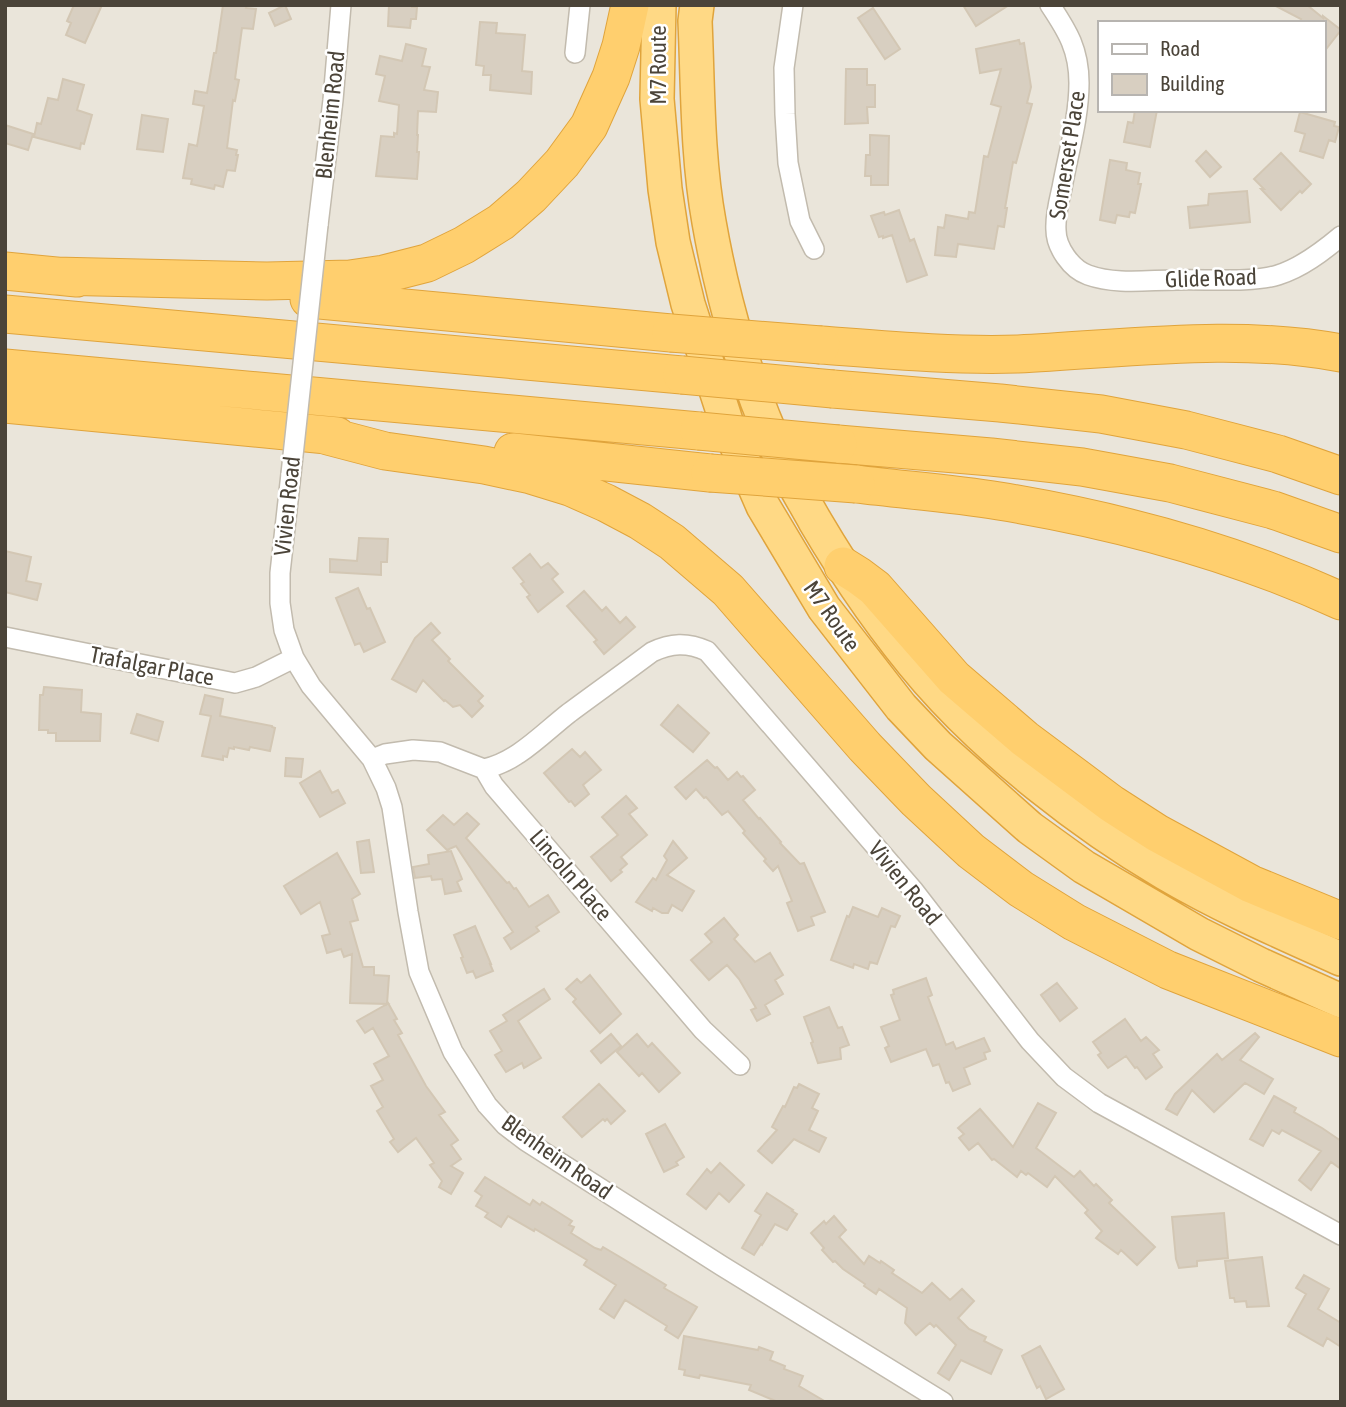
<svg xmlns="http://www.w3.org/2000/svg" width="1346" height="1407" viewBox="0 0 1346 1407" font-family="'Asap Condensed',sans-serif">
<style>
.residential{fill:#eae5da;fill-rule:evenodd}
.building{fill:#d8cfc1;stroke:#d3c7b4;stroke-width:2}
.lines{fill:none;stroke-linecap:round;stroke-linejoin:round}
.minor-casing{stroke:#c2bbae;stroke-width:22}
.trunk-casing{stroke:#e0a43c;stroke-width:36}
.motorway-casing{stroke:#e0a43c;stroke-width:39}
.minor{stroke:#fff;stroke-width:19}
.trunk{stroke:#ffd985;stroke-width:33}
.motorway{stroke:#ffcf6e;stroke-width:37}
.minor-bridge-casing{stroke:#c2bbae;stroke-width:22;stroke-linecap:butt}
.motorway-bridge-casing{stroke:#e0a43c;stroke-width:39;stroke-linecap:butt}
.minor-bridge{stroke:#fff;stroke-width:19}
.motorway-bridge{stroke:#ffcf6e;stroke-width:37}
.labels{text-anchor:middle;dominant-baseline:central;stroke-width:5;stroke-linejoin:round;paint-order:stroke}
.street-label{font-size:23px;fill:#4b4439;stroke:#fff}
</style>
<rect width="100%" height="100%" fill="#f6f3ec"/>
<path class="residential" d="M5,5H1341V1402H5ZM1099,23H1323V110H1099Z"/>
<path class="building" d="M74,5H102L85,43L66,35L71,23L67,21Z
M223,5H247L246,8L256,9L253,29L242,28L235,79L239,80L235,101L233,100L227,148L237,150L236,155H238L235,171L227,170L223,187L215,185L214,189L191,184L192,179L183,178L189,144L197,146L204,106L193,104L195,91L207,93L214,53H216Z
M285,5L291,19L275,26L269,13Z
M389,5H412V7H417L416,19H411L410,28L388,26Z
M963,5H1009L976,26Z
M1274,5H1307L1323,18V16L1341,30L1323,53V23H1298L1301,19Z
M873,8L900,49L885,59L858,18Z
M480,22L497,23L496,33L525,35L522,71L532,72L531,94L490,90L491,75H483L484,66L476,65Z
M1019,40L1020,44L1024,43L1031,87L1027,103L1032,104L1016,163L1013,162L1005,208H1007L1004,227L998,226L994,249L958,244L956,257L935,255L938,227L944,228L946,215L968,219L969,212L975,213L984,156L988,157L1001,107L991,104L1001,69L980,73L976,49Z
M406,44L426,49L422,66L430,67L424,90L438,92L436,112L418,111L417,135H418L417,152H419L417,179L376,176L381,136L394,137V133L397,134L399,105L379,101L385,76L376,74L380,56L402,61Z
M846,69H867V85H875V107H867L868,123L845,124Z
M63,79L84,85L77,110L92,115L84,144L81,143L80,149L34,137L37,123L41,124L48,98L58,100Z
M1135,110H1157L1150,147L1124,142L1128,122L1133,123Z
M1300,112L1335,122L1334,126L1339,127L1335,142L1329,140L1323,158L1300,151L1305,134L1295,131Z
M142,115L168,119L163,152L137,149Z
M5,125L33,134L28,150L5,143Z
M870,135L889,136L888,185H871V176H865L866,155H870Z
M1206,151L1221,167L1210,177L1196,161Z
M1281,153L1311,184L1302,193L1300,191L1281,210L1261,189H1264L1254,179Z
M1110,160L1127,163L1126,170L1140,173L1138,184H1141L1135,213L1130,212L1129,217L1117,215L1115,223L1100,220Z
M1247,191L1250,222L1190,228L1188,207L1208,205L1209,194Z
M899,210L910,241L914,239L927,275L907,282L892,235L883,238V236L879,237L871,216L884,212L885,215Z
M359,538L388,539L387,562H381V575L330,572V559L357,561Z
M5,551L31,557L26,581L41,584L37,600L5,592Z
M530,554L541,568L548,563L558,574L552,579L563,592L538,612L527,597L530,595L521,584L524,582L513,568Z
M358,588L367,609L370,608L385,642L364,652L360,643L355,645L336,598Z
M584,591L602,611L606,607L620,623L626,617L635,627L604,654L594,642L597,640L567,606Z
M431,623L440,633L432,640L450,659L448,661L483,696L478,701L483,706L472,717L460,705L453,707L445,700L444,701L423,680L416,692L392,679L415,638Z
M44,687L82,690L81,712L101,714L100,741H56V733H48V730H39L40,695H43Z
M205,695L223,699L220,716L272,726V727L275,728L270,751L250,747L249,750L234,747V749L229,748L227,757L223,756V760L202,756L211,716L200,714Z
M678,705L709,733L693,752L661,725Z
M137,714L163,722L158,741L131,733Z
M572,749L580,757L585,752L601,770L583,785L589,794L575,806L571,801L569,802L544,773Z
M286,758L303,759L301,777L285,776Z
M707,760L715,768L717,767L728,780L737,772L741,777L743,776L755,790L743,800L759,819L760,818L781,842L780,843L800,864L804,863L825,912L811,917L814,925L798,931L787,903L792,901L778,866L773,871L764,861L766,859L743,833L745,831L728,811L722,815L706,797L704,798L696,789L686,799L675,787Z
M320,771L332,793L338,790L345,803L320,817L300,783Z
M626,796L637,808L629,814L647,835L621,857L627,864L620,870L622,872L611,881L591,857L618,835L602,817Z
M467,813L479,824L466,838L507,883L509,882L514,889L516,888L529,907L548,895L559,912L536,927L539,931L511,949L504,938L513,932L456,846L447,850L427,830L443,815L454,825Z
M369,840L374,872L361,873L357,842Z
M673,841L687,858L667,875L694,891L682,911L672,905L668,913H662L653,908L652,911L636,902L653,878L656,880L667,860L664,856Z
M451,851L462,879L457,882L461,891L445,894L442,879L432,880L431,876L415,878L413,867L429,864L428,855Z
M337,853L360,894L352,899L358,920L350,922L363,967H374V975L389,976L387,1004L388,1003L397,1019L394,1020L402,1033L398,1035L426,1086L445,1112L439,1115L458,1140L451,1145L461,1159L451,1166L463,1173L451,1194L439,1187L442,1181L430,1165L434,1163L416,1138L398,1152L390,1142L394,1139L377,1111L383,1107L371,1086L383,1080L374,1064L389,1056L373,1028L365,1033L357,1021L387,1004L350,1003L352,954L344,957L341,949L327,953L322,936L330,934L320,902L301,914L284,886Z
M853,907L878,917L882,908L900,916L895,927L891,926L877,964L870,962L868,969L854,964L853,968L831,960L847,916L849,917Z
M724,918L738,935L734,939L755,962L770,953L783,975L775,980L783,994L765,1005L770,1014L757,1021L751,1010L756,1008L739,979L727,965L709,980L691,960L712,942L705,934Z
M475,926L491,964H490L493,971L476,978L473,971L467,973L461,958L463,957L454,935Z
M590,975L621,1014L600,1033L573,1002L576,999L566,989L577,979L581,983Z
M926,978L932,995L928,997L946,1045L953,1042L956,1049L984,1038L990,1051L984,1053L986,1059L964,1068L970,1084L953,1091L949,1082L946,1083L939,1064L933,1066L926,1049L891,1062L885,1048L889,1046L881,1027L900,1020L891,995L894,994L893,990Z
M1057,983L1077,1008L1060,1021L1041,995Z
M544,989L550,999L518,1021L541,1058L524,1068L522,1063L506,1072L495,1055L502,1051L490,1031L507,1021L503,1015Z
M829,1007L838,1028L842,1027L849,1045L840,1048L841,1059L818,1063L811,1043L813,1042L804,1017Z
M1125,1019L1141,1041L1146,1037L1159,1050L1153,1054L1162,1067L1146,1079L1137,1067L1135,1068L1126,1056L1108,1068L1098,1055L1101,1053L1093,1042Z
M1255,1033L1259,1037L1240,1060L1273,1079L1264,1094L1245,1083L1214,1112L1192,1090L1177,1115L1166,1109L1175,1094L1217,1054L1222,1060Z
M611,1034L621,1046L601,1063L591,1051Z
M637,1034L648,1047L652,1043L680,1073L659,1092L642,1073L639,1076L617,1052Z
M599,1084L625,1111L611,1124L607,1119L605,1121L603,1119L582,1137L563,1117Z
M799,1084L819,1094L812,1108L818,1111L809,1130L826,1138L819,1152L794,1139L772,1163L758,1151L777,1130L772,1127L783,1106L785,1107L794,1087L797,1088Z
M1274,1096L1296,1108L1294,1112L1322,1128L1341,1141V1169L1331,1162L1311,1190L1299,1180L1321,1151L1282,1130L1279,1134L1272,1130L1263,1146L1250,1139Z
M1038,1103L1056,1113L1036,1148L1074,1177L1080,1171L1094,1186L1096,1184L1112,1200L1109,1203L1155,1247L1137,1265L1121,1250L1118,1254L1096,1238L1102,1231L1085,1213L1088,1210L1055,1176L1047,1187L1028,1173L1026,1175L1021,1171L1017,1177L994,1159L992,1160L978,1143L969,1150L959,1138L964,1134L958,1128L980,1109L1013,1147Z
M665,1124L684,1157L676,1162L678,1165L664,1172L646,1134Z
M720,1163L744,1185L729,1202L719,1193L706,1209L687,1194L707,1169L711,1173Z
M485,1177L530,1205L533,1200L540,1205L542,1202L561,1214L572,1221L569,1225L574,1227L571,1233L595,1248L601,1250L603,1247L620,1257L666,1285L664,1288L697,1307L678,1338L665,1330L667,1326L625,1300L614,1318L600,1309L616,1285L584,1265L587,1260L535,1229L534,1231L508,1216L501,1227L485,1217L488,1213L476,1206L482,1196L475,1191Z
M767,1193L793,1210L792,1211L797,1214L787,1230L775,1224L762,1245L761,1244L754,1255L742,1248L761,1215L755,1211Z
M1224,1213L1228,1258L1197,1261V1266L1179,1268L1176,1259L1172,1217Z
M834,1216L846,1230L839,1237L864,1264L869,1256L880,1263L881,1261L894,1270L892,1273L922,1293L932,1283L950,1300L962,1289L974,1301L958,1318L969,1329L986,1337L984,1341L1002,1350L991,1374L961,1360L949,1380L938,1373L956,1345L936,1325L934,1327L930,1323L916,1335L905,1323L907,1308L879,1289L876,1294L864,1286L865,1284L843,1269L835,1261L833,1262L822,1250L824,1248L811,1233L824,1221L826,1224Z
M1262,1257L1269,1306L1247,1307L1246,1301L1235,1302L1234,1298H1230L1225,1261Z
M1304,1275L1329,1289L1318,1309L1341,1323V1347L1327,1338L1323,1346L1288,1326L1306,1294L1296,1288Z
M684,1336L758,1350L759,1347L773,1352L770,1360L785,1366L784,1369L803,1376L799,1386L826,1402H778L749,1390L751,1385L700,1375L699,1378L684,1375L685,1370L679,1369Z
M1040,1346L1064,1389L1046,1399L1040,1386L1037,1388L1022,1356Z"/>
<g class="lines">
<g class="minor-casing">
<path id="minor" d="M793,5L784,68L785,114L788,163L800,221L814,249
M1050,5C1068,32 1079,50 1079,83C1079,118 1068,154 1062,188C1059,201 1055,216 1056,230C1056,247 1071,269 1088,275C1116,285 1148,280 1177,280C1205,279 1253,283 1278,275C1301,268 1322,252 1341,236
M575,53L580,5
M318,225L333,100L341,5
M291,474L280,573V603L284,630L294,658L311,686L372,759L386,788L392,807L408,912L419,972L453,1052L487,1105L505,1125L526,1141L722,1266L943,1402
M5,637L235,683L256,677L294,658
M372,759L385,754L413,750L440,752L484,769L494,786L703,1030L740,1065
M484,769C517,762 542,734 569,713C596,693 624,673 652,652C671,643 687,642 707,651L914,891L1030,1041L1064,1077L1099,1103L1341,1235"/>
</g>
<g class="trunk-casing">
<path id="trunk" d="M659,5L657,99L665,189L673,242L688,304L726,421L763,506L824,608L901,707L938,746L1030,828L1084,867L1199,934L1261,965L1341,1001
M697,5L695,21C698,88 697,156 709,222C723,302 748,389 783,462C792,482 804,501 815,521C848,577 885,631 928,681C991,753 1082,824 1165,873C1221,906 1281,932 1341,959"/>
</g>
<g class="motorway-casing">
<path id="motorway" d="M5,271L77,278
M55,276L267,281L350,279L384,274L427,263L464,245L501,222L531,196L562,163L589,126L611,77L621,46L630,5
M309,299L671,333
M5,314L682,375
M821,345C887,350 952,356 1018,354C1125,349 1234,333 1341,353
M5,368L699,431
M833,389L1000,403L1101,414L1186,430L1278,454L1341,476
M5,404L337,436
M324,435L385,451L484,465L531,475L570,487L606,503L640,521L672,542L728,590L865,747L916,800L971,851L1021,889L1074,922L1168,970L1341,1038
M838,444L991,457L1082,467L1170,483L1273,510L1341,534
M513,452L710,473
M856,484C904,490 952,493 999,501C1115,520 1234,552 1341,601
M843,566L859,576L875,588L954,678L1025,739L1112,804L1157,833L1251,884L1341,921"/>
</g>
<use href="#minor" class="minor"/>
<use href="#trunk" class="trunk"/>
<use href="#motorway" class="motorway"/>
<g class="minor-bridge-casing">
<path id="minor-bridge" d="M291,474L318,225"/>
</g>
<g class="motorway-bridge-casing">
<path id="motorway-bridge" d="M671,333L821,345
M682,375L833,389
M699,431L838,444
M710,473L856,484"/>
</g>
<use href="#minor-bridge" class="minor-bridge"/>
<use href="#motorway-bridge" class="motorway-bridge"/>
</g>
<g class="labels">
<g class="street-label">
<text transform="translate(658 65) rotate(-90)">M7 Route</text>
<text transform="translate(330 115) rotate(-84)">Blenheim Road</text>
<text transform="translate(1067 155) rotate(-81)">Somerset Place</text>
<text transform="translate(1211 278) rotate(-2)">Glide Road</text>
<text transform="translate(287 506) rotate(-84)">Vivien Road</text>
<text transform="translate(832 616) rotate(55)">M7 Route</text>
<text transform="translate(152 666) rotate(11)">Trafalgar Place</text>
<text transform="translate(571 875) rotate(49)">Lincoln Place</text>
<text transform="translate(905 883) rotate(51)">Vivien Road</text>
<text transform="translate(557 1157) rotate(35)">Blenheim Road</text>
</g>
</g>
<rect width="1346" height="1407" fill="none" stroke="#4b4439" stroke-width="14"/>
<rect x="1098" y="21" width="228" height="91" fill="#ffffff" stroke="#b7b4b0" stroke-width="2"/>
<rect x="1112" y="44" width="35" height="10" fill="#ffffff" stroke="#b7b4b0" stroke-width="2"/>
<text x="1160" y="56" font-size="21" fill="#4b4439">Road</text>
<rect x="1112" y="74" width="35" height="21" fill="#d8cfc1" stroke="#b7b4b0" stroke-width="2"/>
<text x="1160" y="91" font-size="21" fill="#4b4439">Building</text>
</svg>
